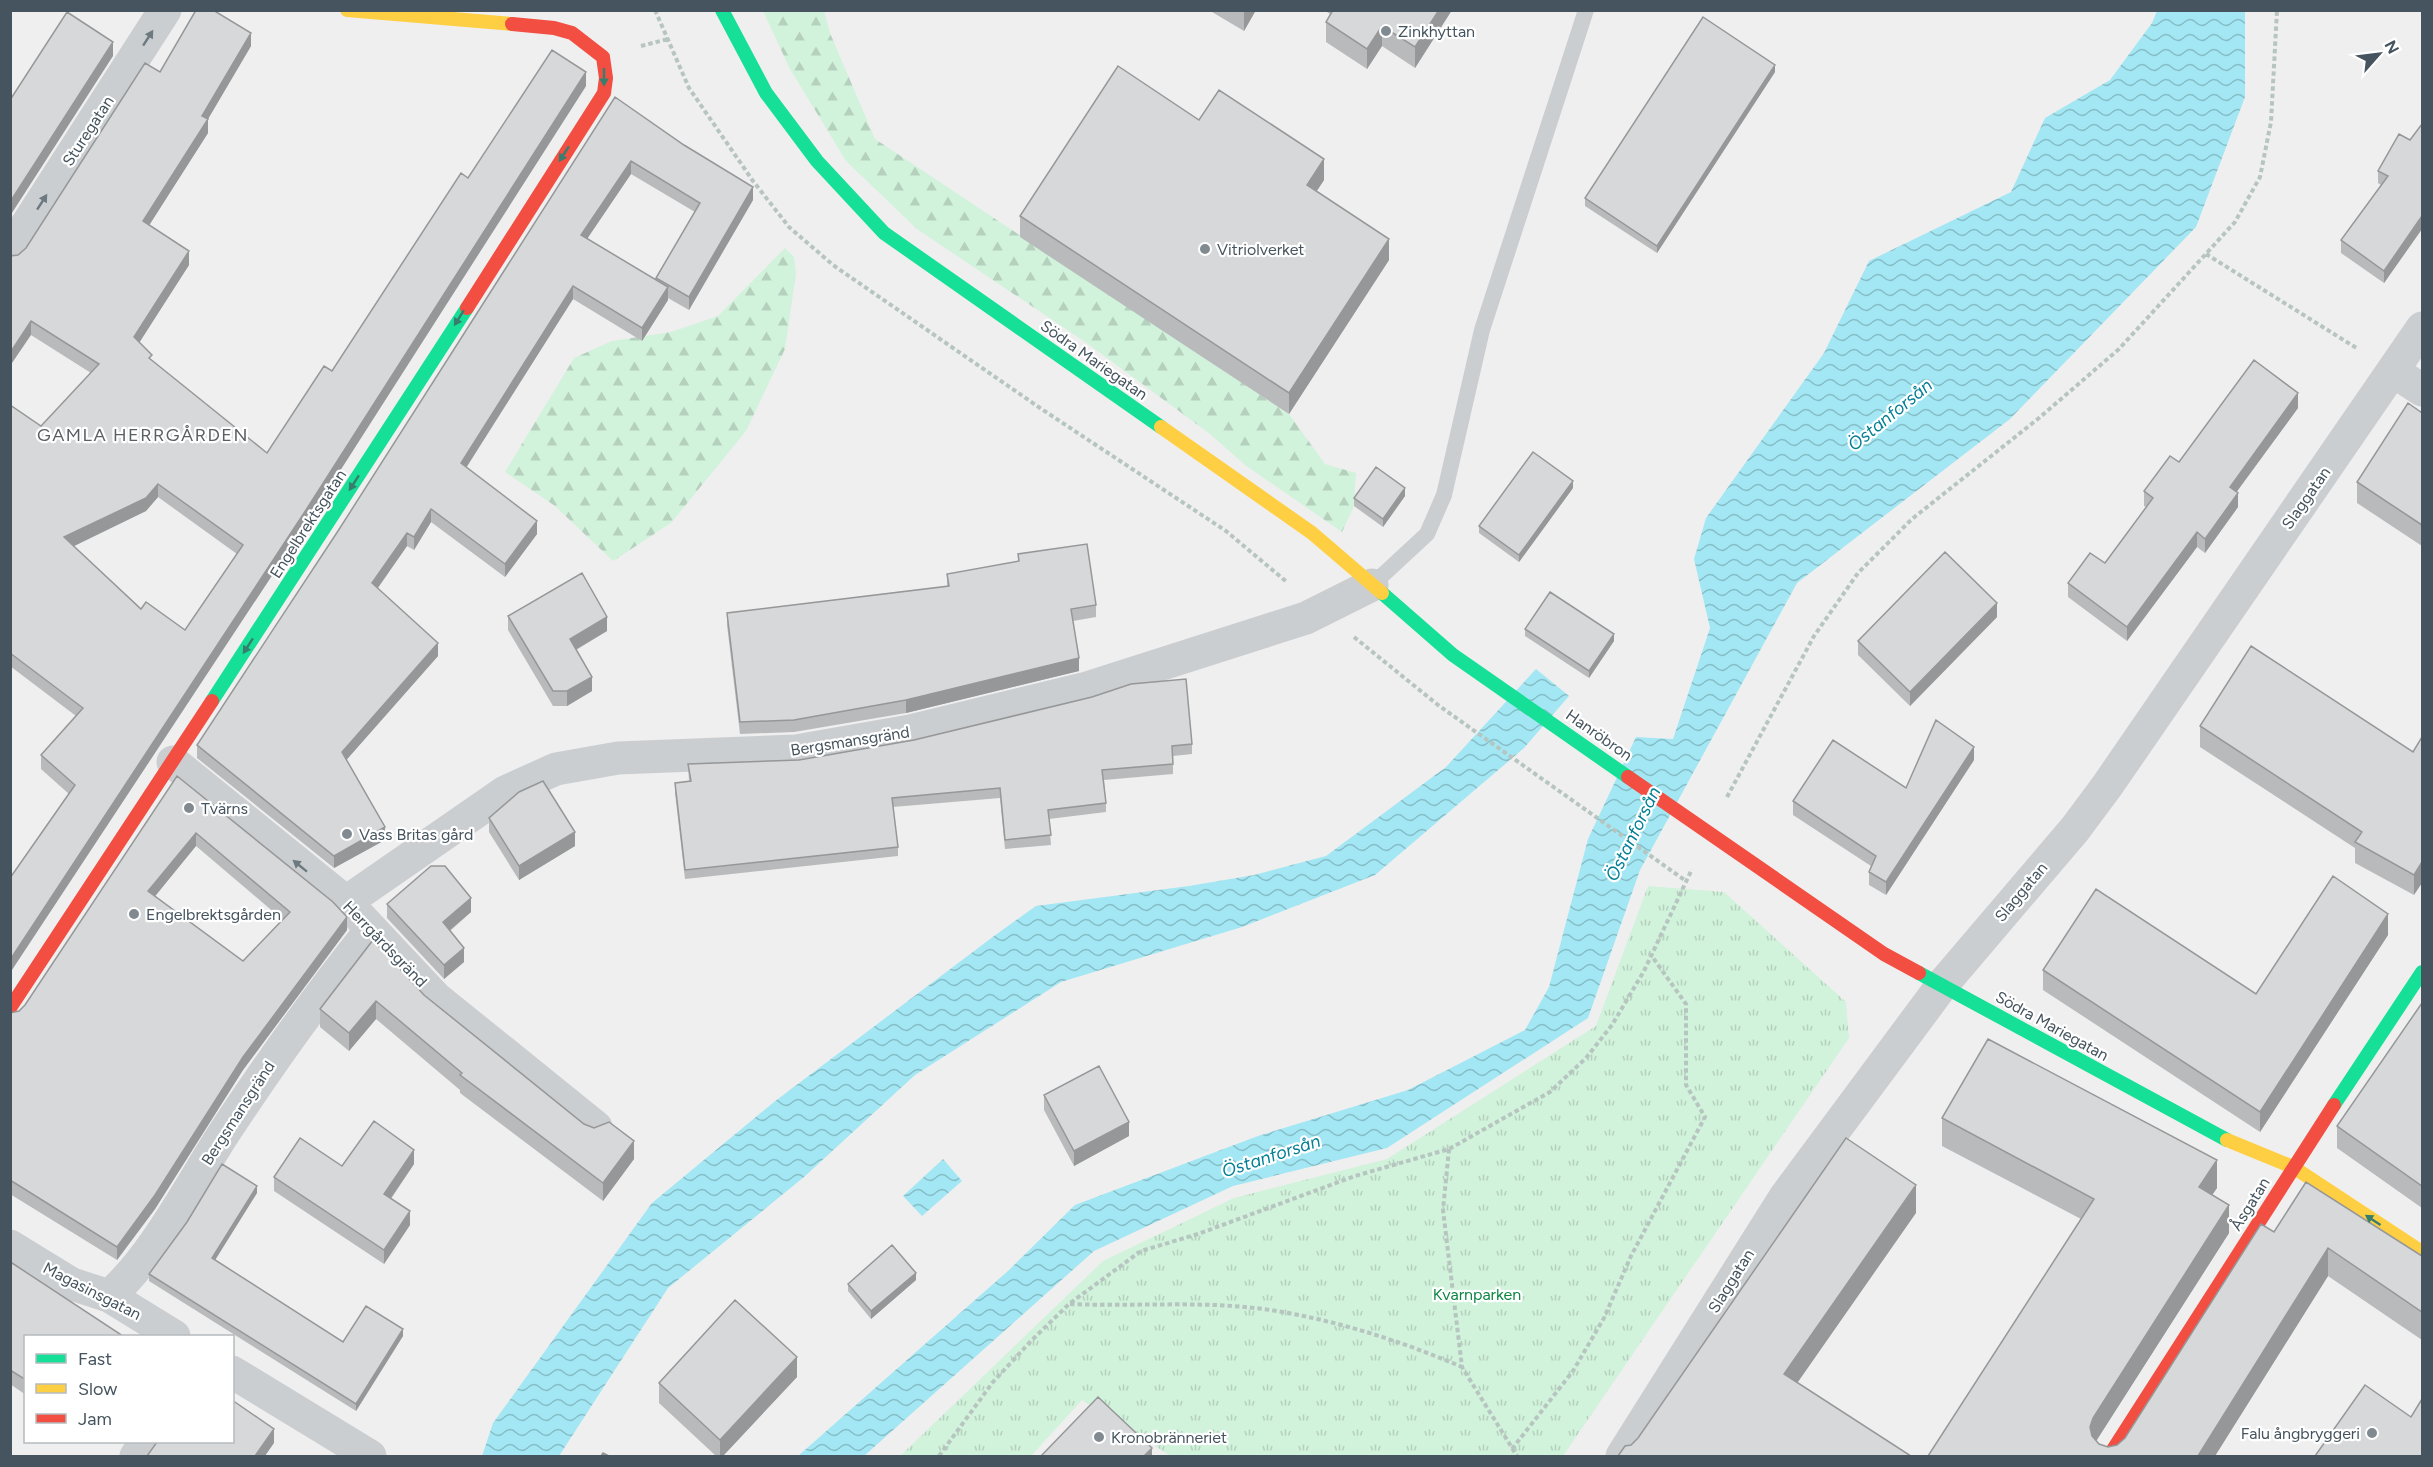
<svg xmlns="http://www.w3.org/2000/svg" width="2433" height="1467" viewBox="0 0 2433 1467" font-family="Figtree,sans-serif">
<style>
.grass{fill:url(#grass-tufts)}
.forest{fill:url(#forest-firs)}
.water{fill:url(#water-waves)}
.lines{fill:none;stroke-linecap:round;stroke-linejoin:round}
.path{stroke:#b7c5c0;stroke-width:4;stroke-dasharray:4.5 3;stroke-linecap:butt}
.lane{stroke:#cbced0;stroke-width:16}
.street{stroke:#cbced0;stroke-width:33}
.fast{stroke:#16e098;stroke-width:14}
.slow{stroke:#ffcf43;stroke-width:14}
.jam{stroke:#f24e42;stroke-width:14}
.wall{fill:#b9babb;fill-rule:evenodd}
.shaded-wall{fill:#969798}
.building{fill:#d7d8d9;stroke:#969798;stroke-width:1.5;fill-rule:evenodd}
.oneway{fill:#6d7980}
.oneway2{fill:#377e6f}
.poi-dot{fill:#818a91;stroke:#fff;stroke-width:2}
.labels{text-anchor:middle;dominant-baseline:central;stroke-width:4.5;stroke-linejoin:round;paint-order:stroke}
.poi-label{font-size:16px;fill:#45545e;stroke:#fff;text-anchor:start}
.street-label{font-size:16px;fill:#45545e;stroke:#fff}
.park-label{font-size:16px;fill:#0d8743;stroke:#fff}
.water-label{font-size:18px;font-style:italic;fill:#037f95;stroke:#fff}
.neighbourhood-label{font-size:18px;letter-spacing:1.5px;fill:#5a5f64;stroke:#fff}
</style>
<defs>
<pattern id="grass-tufts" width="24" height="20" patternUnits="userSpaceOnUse" patternTransform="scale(1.5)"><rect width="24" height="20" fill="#d1f2db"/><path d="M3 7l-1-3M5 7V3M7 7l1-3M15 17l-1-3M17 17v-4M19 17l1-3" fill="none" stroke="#b5d1be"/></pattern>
<pattern id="forest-firs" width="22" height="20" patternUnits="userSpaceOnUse" patternTransform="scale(1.5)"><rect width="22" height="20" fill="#d1f2db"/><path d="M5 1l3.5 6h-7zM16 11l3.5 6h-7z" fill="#b5d1be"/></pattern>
<pattern id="water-waves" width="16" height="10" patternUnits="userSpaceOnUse" patternTransform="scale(1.5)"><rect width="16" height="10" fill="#a2e7f3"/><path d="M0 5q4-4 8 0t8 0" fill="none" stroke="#86bec8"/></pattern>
</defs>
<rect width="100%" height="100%" fill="#f0efef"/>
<path class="grass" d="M1648,886L1724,892L1846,1002L1849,1038L1563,1456H1171L1082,1400L1031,1456H900L1103,1261L1234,1198L1387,1159L1596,1026Z"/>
<path class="forest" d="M763,11H824L830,33L875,139L1289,414L1325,464L1356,473L1354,506L1342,532L1245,465L1210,434L1088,344L917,229L846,161L790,69Z
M785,248L794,257L796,273L785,349L746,431L671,523L613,561L555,506L505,472L574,358L612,341L671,332L718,316Z"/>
<path class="water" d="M2157,11H2245V97L2196,227L2010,419L1797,583L1640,870L1588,1018L1387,1148L1233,1186L1094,1251L864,1456H798L1009,1270L1075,1205L1258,1136L1408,1090L1525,1030L1549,987L1588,839L1636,737L1673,739L1710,628L1694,559L1706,518L1824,353L1869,261L2011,192L2045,118L2110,80L2152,23Z
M1536,669L1569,696L1524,748L1375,875L1242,927L1061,982L915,1075L804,1177L668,1288L559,1456H482L493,1423L652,1203L774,1102L994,936L1036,906L1189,886L1254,875L1326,856L1446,767Z
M943,1159L962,1181L922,1216L903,1196Z"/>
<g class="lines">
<path class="path" d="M655,10L689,88L753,181L789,227L833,265L1040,408L1226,531L1288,583
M641,46L668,39
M2206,254L2358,349
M1354,637L1438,705L1686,881
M1727,797L1814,636L1858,573L1912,519L2039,418L2119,349L2235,222L2260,177L2271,122L2277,10
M1449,1149L1443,1210L1462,1367L1517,1456
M1070,1304C1137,1307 1204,1300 1270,1310C1336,1320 1401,1341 1462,1367
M1512,1449L1573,1371L1604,1318L1631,1256L1705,1117L1686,1085V1004L1651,955
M939,1456L993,1382L1031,1341L1069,1304L1141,1251L1198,1234L1355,1176L1449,1149L1550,1092L1586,1058L1612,1025L1644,971L1692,869"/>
<path class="lane" d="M1372,585L1427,534L1444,495L1482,330L1586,10"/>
<path class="street" d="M10,251L165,10
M2393,371L2422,390
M173,762L346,902L436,998L596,1127
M346,902L505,792L556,769L618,758L796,751L910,731L1087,688L1306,618L1372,585
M10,1246L72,1284L109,1296L174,1336
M109,1296C154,1257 191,1184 224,1133C270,1063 318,996 371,930
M232,1372L370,1456
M136,1456L146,1442
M1622,1456L1785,1197L1943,984L2075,829L2107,786L2422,328"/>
<path class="fast" d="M722,10L766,93L817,161L884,233L1161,427
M1382,593L1453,655L1628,777
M212,701L467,308
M1919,973L2227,1140
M2334,1105L2422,972"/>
<path class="slow" d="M347,10L512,24
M1161,427L1312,533L1382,593
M2227,1140L2293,1167L2422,1252"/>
<path class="jam" d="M467,308L604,93L606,78L603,57L572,33L554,28L512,24
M1628,777L1884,954L1919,973
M10,1008L212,701
M2109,1456L2334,1105"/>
</g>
<path class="wall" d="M1212,10H1256L1244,31L1212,12Z
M1324,10H1452L1415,68L1382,46L1367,69L1326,42V22L1330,14Z
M251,46L208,119V133L149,225L189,265L139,342L152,361L267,453L332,371L468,178L586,86L306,524L69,794L41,769V755L76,716L10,666V405L41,426L91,373L31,335L18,255L26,248L160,72ZM158,497L237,554L185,630L141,609L73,546L146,511Z
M1775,72L1657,253L1585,206V198Z
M615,97L753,200L689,310L668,298V300L642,341L573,299L466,467L537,534L505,577L431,522L414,550L407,546L378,588L438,656L346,760L385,840L334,868L197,758V745L338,531ZM631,174L695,212L656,278V280L587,238Z
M1199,120L1324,180L1316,192L1389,260L1289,414L1020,237V216Z
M2422,124V229L2384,283L2341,253V240L2381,185L2378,183V171L2410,140Z
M2298,408L2236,492L2238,507L2205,553L2197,547L2127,641L2068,597V583L2105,563L2146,507L2144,506V491L2179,462Z
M2422,413V546L2357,503V482Z
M1573,488L1519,562L1479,533V526Z
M1405,496L1383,527L1354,506V498Z
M1018,554L1096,605V617L1073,621L1079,671L906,713L794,732L740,734L727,625V613L947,586V574L1018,562Z
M508,616L607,631L576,650L592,691L567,706H553L508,630Z
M1997,617L1910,706L1858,655V641Z
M1525,629L1614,641L1589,678L1525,636Z
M2200,726L2413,752L2422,737L2414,895L2355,863V848L2200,747Z
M1192,744V754L1173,756V774L1104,780L1106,803V812L1049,819L1051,845L1005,849L1000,798L893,807L898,847V856L685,879L675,793V783L689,781L688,764Z
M1974,760L1886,895L1869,885V872L1871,866L1793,815V801L1906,788Z
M177,776L347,930L243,1070L155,1209L117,1260L10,1194V1013L19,1011L25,1005ZM196,846L283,920L243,961L154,896Z
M489,818L575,846L519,880L489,832Z
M387,904L471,912L450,931L464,962L444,979L387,918Z
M2388,935L2260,1132L2043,990V970L2256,994Z
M424,995L584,1124L634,1159L603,1201L460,1093V1090L376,1019L349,1051L320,1027V1009Z
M2422,1003V1208L2337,1148V1126Z
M1044,1095L1129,1136L1074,1166L1044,1110Z
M1942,1118L2217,1188L2212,1195L2229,1233L2096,1441L2099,1444L2108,1447L2117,1445L2125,1438L2274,1232L2422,1256V1340L2328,1276L2215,1456H1928L2081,1219L1942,1146Z
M414,1164L391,1199L410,1225L384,1264L274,1191V1177L342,1166Z
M257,1193L215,1260L343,1342L403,1336L356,1411L149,1281V1274Z
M10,1265L26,1336V1395L10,1384Z
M916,1280L871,1319L848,1291V1284Z
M797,1377L723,1456H716L659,1403V1383Z"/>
<path class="shaded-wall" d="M1244,10H1256L1244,31Z
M1439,10H1452L1415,68V47Z
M1382,26V46L1367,69V49Z
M251,33V46L208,119V133L143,235V221L202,116Z
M113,42V56L10,216V202Z
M1775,65V72L1657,253V246Z
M586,72V86L306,524L10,973V960Z
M1324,159V180L1307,206V185Z
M631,161V174L581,248V235Z
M753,187V200L689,310V297Z
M2422,216V229L2384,283V271Z
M1389,239V260L1289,414V393Z
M189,251V265L134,351V337Z
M573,286V299L461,476V463Z
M668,287V300L642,341V328Z
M31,321V335L10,366V353Z
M2298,393V408L2230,501V487Z
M1573,481V488L1519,562V555Z
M158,484V497L146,511L64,551V537Z
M1405,488V496L1383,527V519Z
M2238,493V507L2205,553V539Z
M431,509V522L414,550V537Z
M537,521V534L505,577V564Z
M2197,532V547L2127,641V627Z
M407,533V546L372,596V583Z
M1997,603V617L1910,706V692Z
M607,617V631L570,653V639Z
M1614,634V641L1589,678V671Z
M438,643V656L342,765V752Z
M1079,658V671L906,713V700Z
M592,677V691L567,706V691Z
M1974,747V760L1886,895V882Z
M385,827V840L334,868V856Z
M575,832V846L519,880V866Z
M196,833V846L148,905V891Z
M2422,862V883L2414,895V875Z
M471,898V912L443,936V922Z
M2388,914V935L2260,1132V1112Z
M347,917V930L243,1070L155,1209L117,1260V1247L243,1057Z
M464,948V962L444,979V965Z
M376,1001V1019L349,1051V1033Z
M1129,1122V1136L1074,1166V1151Z
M634,1141V1159L603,1201V1183Z
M414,1150V1164L384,1208V1194Z
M2217,1160V1188L2199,1214V1187Z
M1916,1185V1213L1784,1402V1374Z
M257,1186V1193L212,1265V1258Z
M2229,1205V1233L2093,1446L2090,1427L2093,1418Z
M410,1211V1225L384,1264V1250Z
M2328,1248V1276L2215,1456H2198Z
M916,1273V1280L871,1319V1311Z
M403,1329V1336L356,1411V1404Z
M797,1357V1377L723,1456H720V1440Z
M274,1429V1443L265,1456H255Z
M1152,1448V1456H1144Z"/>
<path class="building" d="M196,10H213L251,33L202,116L208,119L143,221L189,251L134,337L152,355L149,358L267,453L324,366L332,371L461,173L468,178L552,50L586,72L306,510L10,960V878L75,785L41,755L83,708L10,653V405L41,426L99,364L31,321L10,353V256L18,255L26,248L145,63L160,72ZM158,484L243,545L185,630L146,602L141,609L64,537L146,498Z
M1333,10H1439L1415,47L1382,26L1367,49L1326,22Z
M67,12L113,42L10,202V100Z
M1703,17L1775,65L1657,246L1585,198Z
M1118,66L1199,120L1219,90L1324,159L1307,185L1389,239L1289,393L1020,216Z
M615,97L684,145L753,187L689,297L656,278L700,203L631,161L581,235L668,287L642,328L573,286L461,463L537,521L505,564L431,509L414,537L407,533L372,583L438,643L342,752L385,827L334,856L197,745L338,531Z
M2422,124V216L2384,271L2341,240L2388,176L2378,171L2399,134L2410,140Z
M2254,360L2298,393L2230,487L2238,493L2205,539L2197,532L2127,627L2068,583L2090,553L2105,563L2153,498L2144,491L2170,456L2179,462Z
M2408,403L2422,413V525L2357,482Z
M1533,452L1573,481L1519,555L1479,526Z
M1376,467L1405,488L1383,519L1354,498Z
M1087,544L1096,605L1071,609L1079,658L906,700L794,720L740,722L727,613L949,586L947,574L1019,561L1018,554Z
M1945,552L1997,603L1910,692L1858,641Z
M582,573L607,617L570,639L592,677L567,691H553L508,616Z
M1550,592L1614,634L1589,671L1525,629Z
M2251,646L2413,752L2422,737V862L2414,875L2355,842L2362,832L2200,726Z
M1186,679L1192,744L1172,746L1173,764L1102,770L1106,803L1048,810L1051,835L1005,840L1000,788L892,798L898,847L685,870L675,783L691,781L688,764L799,760L914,740L1092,697L1131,684Z
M1936,720L1974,747L1886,882L1869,872L1876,856L1793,801L1833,740L1906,788Z
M177,776L333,902L347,917L243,1057L155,1195L117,1247L10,1180V1013L19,1011L25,1005ZM196,833L290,912L243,961L148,891Z
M543,781L575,832L519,866L489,818L519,792Z
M431,866H445L471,898L443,922L464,948L444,965L387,904Z
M2333,876L2388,914L2260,1112L2043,970L2096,889L2256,994Z
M373,940L424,995L584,1124L594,1128L609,1122L634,1141L603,1183L460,1075L462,1073L376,1001L349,1033L320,1009Z
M2422,1003V1186L2337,1126Z
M1988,1039L2217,1160L2199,1187L2229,1205L2093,1418L2090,1427L2092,1436L2099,1444L2108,1447L2117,1445L2125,1438L2261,1224L2274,1232L2306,1182L2422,1256V1312L2328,1248L2198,1456H1928L2094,1199L1942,1118Z
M1099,1066L1129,1122L1074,1151L1044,1095Z
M374,1121L414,1150L384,1194L410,1211L384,1250L274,1177L300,1138L342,1166Z
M1846,1138L1916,1185L1784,1374L1911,1456H1618L1625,1446L1631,1445L1638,1438Z
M222,1164L257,1186L212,1258L343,1342L366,1306L403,1329L356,1404L149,1274L187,1222Z
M892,1245L916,1273L871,1311L848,1284Z
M12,1263L123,1336H26V1380L10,1370V1265Z
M735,1300L797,1357L720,1440L659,1383Z
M2365,1385L2411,1417L2422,1399V1456H2315Z
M1098,1397L1152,1448L1144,1456H1041Z
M232,1400L274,1429L255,1456H147L157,1442H232Z
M603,1453L609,1456H601Z"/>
<defs><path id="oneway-solid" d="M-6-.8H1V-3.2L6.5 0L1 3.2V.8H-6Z" transform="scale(1.5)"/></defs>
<g class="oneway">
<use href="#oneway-solid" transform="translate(148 38) rotate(-57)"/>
<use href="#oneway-solid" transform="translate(42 202) rotate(-57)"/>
<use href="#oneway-solid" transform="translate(300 866) rotate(-141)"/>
</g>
<g class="oneway2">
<use href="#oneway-solid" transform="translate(604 77) rotate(90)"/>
<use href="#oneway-solid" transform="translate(564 154) rotate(123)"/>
<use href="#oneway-solid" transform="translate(459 318) rotate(122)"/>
<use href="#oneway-solid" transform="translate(354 483) rotate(123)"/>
<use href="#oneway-solid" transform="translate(248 646) rotate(123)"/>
<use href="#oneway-solid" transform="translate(2373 1220) rotate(-147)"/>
</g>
<g class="poi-dot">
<circle cx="1386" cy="31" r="6"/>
<circle cx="1205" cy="249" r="6"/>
<circle cx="189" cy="808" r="6"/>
<circle cx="347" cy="834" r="6"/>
<circle cx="134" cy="914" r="6"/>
<circle cx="2372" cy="1433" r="6"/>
<circle cx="1099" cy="1437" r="6"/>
</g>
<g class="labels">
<g class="poi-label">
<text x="1398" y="31">Zinkhyttan</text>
<text x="1217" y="249">Vitriolverket</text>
<text x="201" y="808">Tvärns</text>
<text x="359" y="834">Vass Britas gård</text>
<text x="146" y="914">Engelbrektsgården</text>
<text x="2360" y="1433" text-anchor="end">Falu ångbryggeri</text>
<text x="1111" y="1437">Kronobränneriet</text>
</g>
<g class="street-label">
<text transform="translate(88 131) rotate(-57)">Sturegatan</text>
<text transform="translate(1094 360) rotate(35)">Södra Mariegatan</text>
<text transform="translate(2306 498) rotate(-55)">Slaggatan</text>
<text transform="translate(308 524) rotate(-57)">Engelbrektsgatan</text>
<text transform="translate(1599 735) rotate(35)">Hanröbron</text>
<text transform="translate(850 741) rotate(-9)">Bergsmansgränd</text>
<text transform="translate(2021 892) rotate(-50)">Slaggatan</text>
<text transform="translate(385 944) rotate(46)">Herrgårdsgränd</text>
<text transform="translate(2052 1026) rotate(29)">Södra Mariegatan</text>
<text transform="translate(238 1113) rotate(-57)">Bergsmansgränd</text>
<text transform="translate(2250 1204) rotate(-58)">Åsgatan</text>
<text transform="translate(1731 1281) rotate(-58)">Slaggatan</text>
<text transform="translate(92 1291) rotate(27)">Magasinsgatan</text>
</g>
<g class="park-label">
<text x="1477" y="1294">Kvarnparken</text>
</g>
<g class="water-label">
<text transform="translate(1890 415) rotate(-39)">Östanforsån</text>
<text transform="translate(1633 834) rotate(-64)">Östanforsån</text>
<text transform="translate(1271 1156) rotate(-18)">Östanforsån</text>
</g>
<g class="neighbourhood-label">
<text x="143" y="435">GAMLA HERRGÅRDEN</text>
</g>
</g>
<rect width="2433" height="1467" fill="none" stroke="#45545e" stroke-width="24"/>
<rect x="24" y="1335" width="210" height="108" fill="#ffffff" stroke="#b5bbbf" stroke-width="1.5"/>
<rect x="36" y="1354" width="30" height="9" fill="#16e098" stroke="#b5bbbf" stroke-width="1.5"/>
<text x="78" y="1365" font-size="18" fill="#45545e">Fast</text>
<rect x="36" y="1384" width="30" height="9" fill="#ffcf43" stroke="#b5bbbf" stroke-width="1.5"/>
<text x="78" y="1395" font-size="18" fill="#45545e">Slow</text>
<rect x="36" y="1414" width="30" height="9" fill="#f24e42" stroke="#b5bbbf" stroke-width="1.5"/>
<text x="78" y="1425" font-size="18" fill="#45545e">Jam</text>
<g transform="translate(2379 54) rotate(62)" stroke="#ffffff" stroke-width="4.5" paint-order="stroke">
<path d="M0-4.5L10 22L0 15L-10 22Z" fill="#45545e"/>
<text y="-9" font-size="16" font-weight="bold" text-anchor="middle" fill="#45545e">N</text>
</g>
</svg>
